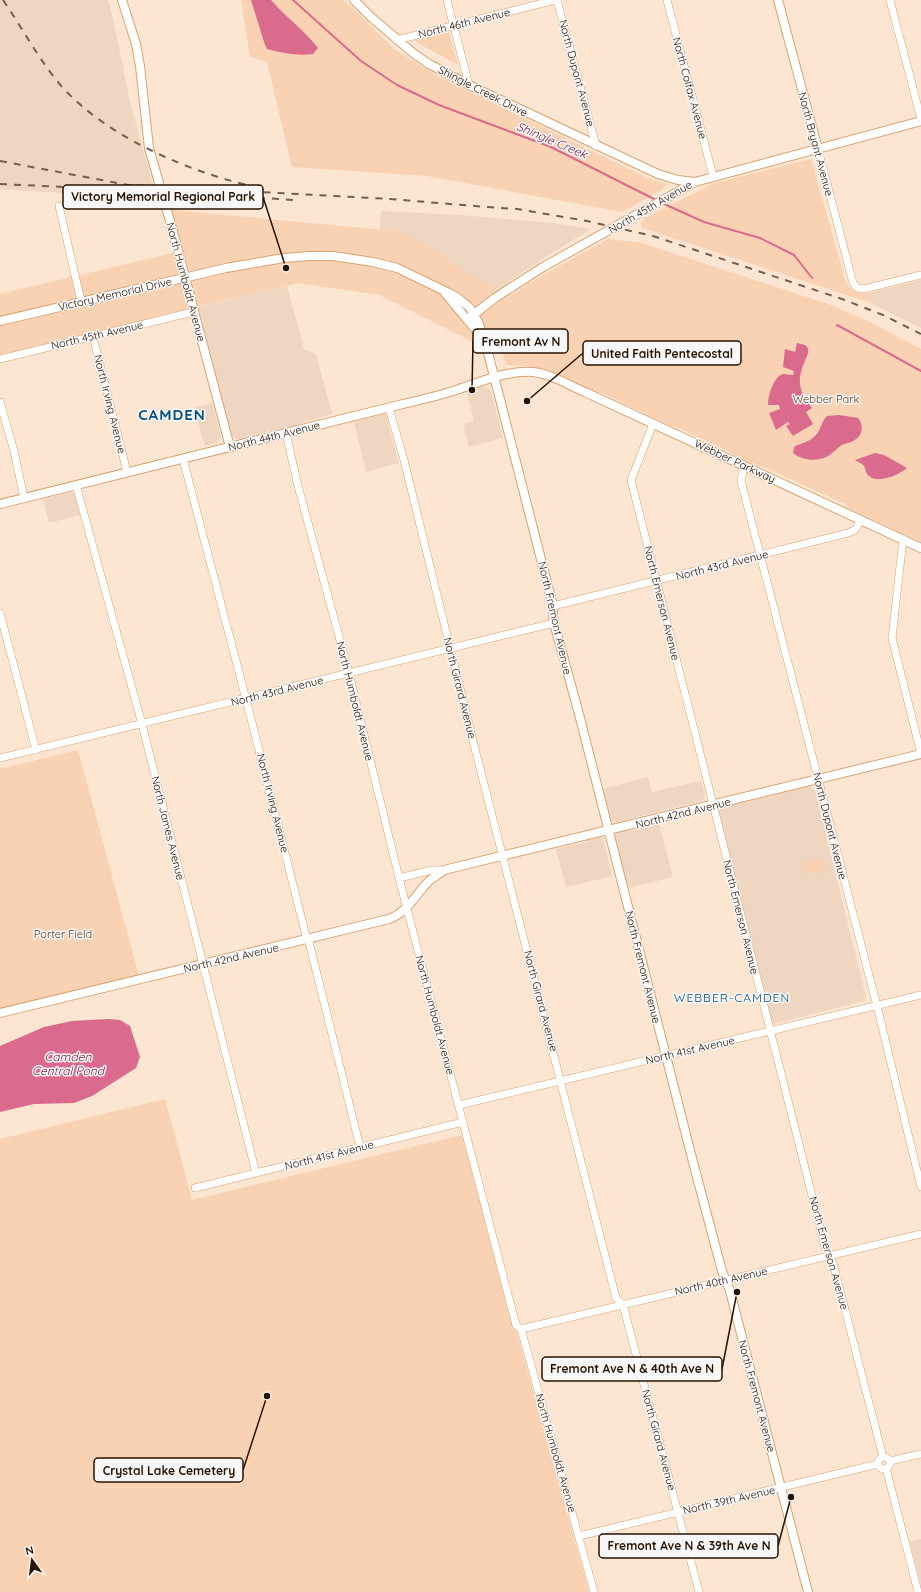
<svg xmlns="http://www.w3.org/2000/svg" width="921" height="1592" viewBox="0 0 921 1592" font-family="Quicksand,sans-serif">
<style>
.built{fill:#efd6c0}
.green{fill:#f8d2b2}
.water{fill:#da6b8c}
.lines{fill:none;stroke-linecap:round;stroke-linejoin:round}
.stream{stroke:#da6b8c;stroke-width:2}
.minor-casing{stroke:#daa371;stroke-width:8}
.tertiary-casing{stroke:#daa371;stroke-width:10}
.minor{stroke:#fff;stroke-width:7}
.tertiary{stroke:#fff;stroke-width:8}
.rail{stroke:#755f4c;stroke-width:2;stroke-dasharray:7 7;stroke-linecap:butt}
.labels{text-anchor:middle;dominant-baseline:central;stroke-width:3;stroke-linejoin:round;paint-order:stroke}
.street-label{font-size:11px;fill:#281301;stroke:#f7f7f7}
.park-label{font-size:11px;fill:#5a3815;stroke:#f7f7f7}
.water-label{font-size:12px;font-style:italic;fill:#7c173f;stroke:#f7f7f7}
.neighbourhood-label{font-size:12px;letter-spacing:1px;fill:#03527f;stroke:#f7f7f7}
.district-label{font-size:15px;font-weight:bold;letter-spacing:1px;fill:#03527f;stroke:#f7f7f7}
.leader{fill:none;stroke:#281301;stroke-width:1.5}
.callout-dot{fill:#281301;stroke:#f7f7f7;stroke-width:1.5}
.callout{fill:#f7f7f7;stroke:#281301;stroke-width:1.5}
.callout-label{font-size:12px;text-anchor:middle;font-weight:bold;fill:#281301}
</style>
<rect width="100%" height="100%" fill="#fce5d1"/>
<path class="built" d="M0,0H108L113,19L131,106L157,199L0,189Z
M381,211L460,215L553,223L591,229L544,258L497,290L405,232L380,230Z
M921,280V328L868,302V293Z
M287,286L304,349L316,354L332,414L301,423L295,426L250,435L246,438L241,440L236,439L231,434L198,307Z
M483,386L489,389L491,392L503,438L469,447L463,424L474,421L467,392L478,387Z
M212,403L221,437L218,442L205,446L194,408Z
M383,414L387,415L389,418L388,423L399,463L366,472L354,422Z
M70,492L73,493L76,496L80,515L49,523L43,499Z
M648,777L652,792L701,781L705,795L704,799L701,801L617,822L610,820L602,789Z
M810,786L815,791L866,997L864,1001L773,1024L771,1022L718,810L721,808Z
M659,824L673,877L628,888L613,836L615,833L623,830L631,831Z
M598,836L603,839L612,876L566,887L556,849L586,842L592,837Z
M921,1539V1586L910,1542Z"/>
<path class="green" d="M241,0H344L394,49L441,78L652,180L667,184L662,190L622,212L427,176L292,167L267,62L250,57Z
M448,32L449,33L458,65L416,42L415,40Z
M811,159L846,283C853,292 857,294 868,293V302L642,228L641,224L643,219L712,184Z
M163,209L405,232L497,290L506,298L545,274L608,239L642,243L831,305L868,321L921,349V542L850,509L845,504L764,467C752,465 738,459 728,451L676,427L668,425L604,394L598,393L547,370L527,366L506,365L497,333L471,341L379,295L299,283L191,308L28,351L0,355V294L173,253Z
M78,750L140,980L0,1013V769Z
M822,858L826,872L815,875L813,871L803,874L801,864Z
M165,1099L192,1200L462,1135L589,1592H0V1139Z"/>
<path class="water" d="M251,0H271C286,17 304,30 318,48L313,54C297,56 283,53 267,49L265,45Z
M797,343L805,345L808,348C809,354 806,358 804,363C796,383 800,392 812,408L806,412L813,424L793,436L786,426L790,424L788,422L776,430L769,413L780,409L779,405H768C768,397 773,377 783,374C786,374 790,375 793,375L794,371L783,367L785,349L795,352Z
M839,415L858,418C864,426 863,436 853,441C850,443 846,443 844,444C837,447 833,454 826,457C816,462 802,460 793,453L794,447C801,443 810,442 816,435C821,430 821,422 827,416Z
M875,453L884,455L907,468C899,475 878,484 869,476C865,473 866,468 863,465C861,463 857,461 855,460Z
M108,1019L120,1020L130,1026L140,1057L136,1068L92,1096L74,1103L34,1104L0,1112V1046L44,1027L72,1021Z"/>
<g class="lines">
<path class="stream" d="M293,0L361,61L397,85L439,105L551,147L656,200
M662,203L704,222L760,238L794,255L812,278
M837,325L921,371"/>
<g class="minor-casing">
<path id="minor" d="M447,0L469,85
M557,0L596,146
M667,0L713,176
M890,0L921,119
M397,40L555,0
M818,149L853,283L857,288L864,289L921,275
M59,206L81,301
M93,337L127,472
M0,359L193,312
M0,402L14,451L24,498
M389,408L404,460L473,741L616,1298L623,1305L699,1592
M653,424L631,480L825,1247L833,1263L883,1457
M286,433L298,486L349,673L399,878L516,1325L521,1329L594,1592
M183,459L246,699L307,940L309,942L360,1147
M744,466L741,481L877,1006L921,1187
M76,485L142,724L256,1173
M903,539L892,638L921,754
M553,606L848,533L855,530L861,520
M0,613L36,750
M0,758L554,623
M399,878L432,870H444
M459,1105L921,995
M195,1188L463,1122
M521,1329L921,1234
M878 1463a6 6 0 1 1 12 0a6 6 0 1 1-12 0Z
M890,1461L921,1454
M886,1468L918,1592
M579,1536L878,1464"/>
</g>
<g class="tertiary-casing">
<path id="tertiary" d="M122,0L136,44L140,66L149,148L172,228L230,447
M354,0L371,17L413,53L429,64L469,85L658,174L678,180L695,182
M778,0L818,149
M445,293L480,335
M468,319L495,298L543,267L695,182L921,121
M0,321L226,268L284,258L309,256H333L373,262L397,268L449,293L458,298L470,308L478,322L485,341L553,606V615L554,623L579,714L693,1162L722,1271L730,1291L808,1592
M0,504L399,405C416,401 433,397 450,392C477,384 504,370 533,372C552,374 570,386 587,393L921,548
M0,1013L389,919C408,912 415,895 429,881C434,877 439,874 444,870L921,754"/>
</g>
<use href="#minor" class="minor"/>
<use href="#tertiary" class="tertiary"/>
<path class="rail" d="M3,0C23,29 40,62 63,88C109,138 191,173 256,187
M0,161L128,185L390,199L487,207L517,209L587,221L653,236L842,299L883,315L921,334
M0,184L130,190
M230,196L294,200"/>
</g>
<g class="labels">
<g class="street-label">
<text transform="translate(464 23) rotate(-14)">North 46th Avenue</text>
<text transform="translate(577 73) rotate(75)">North Dupont Avenue</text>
<text transform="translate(690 88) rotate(75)">North Colfax Avenue</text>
<text transform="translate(483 91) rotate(27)">Shingle Creek Drive</text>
<text transform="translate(816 144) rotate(75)">North Bryant Avenue</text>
<text transform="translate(650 207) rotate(-30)">North 45th Avenue</text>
<text transform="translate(186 282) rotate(75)">North Humboldt Avenue</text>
<text transform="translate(115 294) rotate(-13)">Victory Memorial Drive</text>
<text transform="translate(97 335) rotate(-13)">North 45th Avenue</text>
<text transform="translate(110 404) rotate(76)">North Irving Avenue</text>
<text transform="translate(274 436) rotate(-14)">North 44th Avenue</text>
<text transform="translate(735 461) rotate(25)">Webber Parkway</text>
<text transform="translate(722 565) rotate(-14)">North 43rd Avenue</text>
<text transform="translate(662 603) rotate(76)">North Emerson Avenue</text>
<text transform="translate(555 618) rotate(77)">North Fremont Avenue</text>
<text transform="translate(460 688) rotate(76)">North Girard Avenue</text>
<text transform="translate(277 691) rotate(-14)">North 43rd Avenue</text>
<text transform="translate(355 701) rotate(76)">North Humboldt Avenue</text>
<text transform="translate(273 803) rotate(76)">North Irving Avenue</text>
<text transform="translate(683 813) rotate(-14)">North 42nd Avenue</text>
<text transform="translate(830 826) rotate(76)">North Dupont Avenue</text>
<text transform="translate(168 828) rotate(76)">North James Avenue</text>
<text transform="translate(741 917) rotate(76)">North Emerson Avenue</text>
<text transform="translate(231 958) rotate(-13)">North 42nd Avenue</text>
<text transform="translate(643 967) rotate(76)">North Fremont Avenue</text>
<text transform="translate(541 1001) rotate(75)">North Girard Avenue</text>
<text transform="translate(435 1015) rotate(75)">North Humboldt Avenue</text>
<text transform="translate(690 1050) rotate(-13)">North 41st Avenue</text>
<text transform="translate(329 1155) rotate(-14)">North 41st Avenue</text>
<text transform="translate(829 1253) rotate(74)">North Emerson Avenue</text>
<text transform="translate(721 1281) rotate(-13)">North 40th Avenue</text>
<text transform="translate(757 1396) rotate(75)">North Fremont Avenue</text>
<text transform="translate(659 1440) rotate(75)">North Girard Avenue</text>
<text transform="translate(556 1453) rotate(74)">North Humboldt Avenue</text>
<text transform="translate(729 1500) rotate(-13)">North 39th Avenue</text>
</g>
<g class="park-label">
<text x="826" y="399">Webber Park</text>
<text x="63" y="934">Porter Field</text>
</g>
<g class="water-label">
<text transform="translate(552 140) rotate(23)">Shingle Creek</text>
<text x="68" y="1056">Camden<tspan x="68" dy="14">Central Pond</tspan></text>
</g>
<g class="neighbourhood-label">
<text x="732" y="997">WEBBER-CAMDEN</text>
</g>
<g class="district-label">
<text x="172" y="414">CAMDEN</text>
</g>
</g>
<path class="leader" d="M286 268L263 197M472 390L473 341M527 401L583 353M737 1292L722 1369M267 1396L243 1470M791 1497L778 1546"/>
<g class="callout-dot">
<circle cx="286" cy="268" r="4"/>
<circle cx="472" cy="390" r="4"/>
<circle cx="527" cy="401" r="4"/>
<circle cx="737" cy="1292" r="4"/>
<circle cx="267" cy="1396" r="4"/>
<circle cx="791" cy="1497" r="4"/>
</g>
<g class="callout">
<rect x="63" y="185" width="200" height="24" rx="4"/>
<rect x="473" y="329" width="95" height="24" rx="4"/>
<rect x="583" y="341" width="158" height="24" rx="4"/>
<rect x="542" y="1357" width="180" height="24" rx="4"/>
<rect x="94" y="1458" width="149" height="24" rx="4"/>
<rect x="599" y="1534" width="179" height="24" rx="4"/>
</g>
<g class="callout-label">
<text x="163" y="201">Victory Memorial Regional Park</text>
<text x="521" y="346">Fremont Av N</text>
<text x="662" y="358">United Faith Pentecostal</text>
<text x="632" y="1373">Fremont Ave N &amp; 40th Ave N</text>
<text x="169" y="1475">Crystal Lake Cemetery</text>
<text x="689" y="1550">Fremont Ave N &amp; 39th Ave N</text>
</g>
<g transform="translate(32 1560) rotate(346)" stroke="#f7f7f7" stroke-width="3" paint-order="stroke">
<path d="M0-3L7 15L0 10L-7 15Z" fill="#281301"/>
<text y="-6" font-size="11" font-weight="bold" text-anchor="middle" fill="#281301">N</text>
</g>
</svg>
